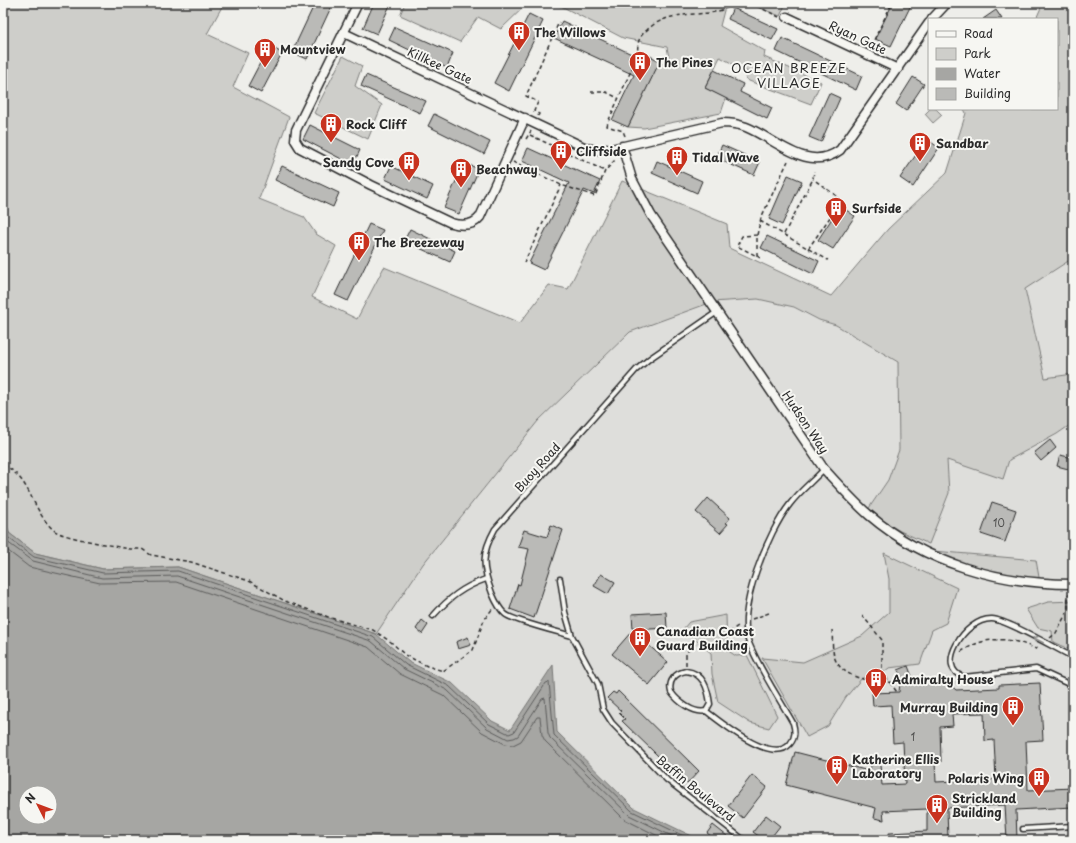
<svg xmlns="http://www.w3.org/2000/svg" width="1076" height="843" viewBox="0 0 1076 843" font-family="'Playpen Sans',sans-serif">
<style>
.built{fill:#dededb}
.green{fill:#cececa;stroke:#7c7c7a}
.water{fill:#a6a6a3;stroke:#757573;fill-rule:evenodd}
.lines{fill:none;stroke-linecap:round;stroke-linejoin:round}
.shore{stroke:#5c5c5b;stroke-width:1}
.building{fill:#babab7;stroke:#2b2b2b;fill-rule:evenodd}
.service-casing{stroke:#2b2b2b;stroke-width:7}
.minor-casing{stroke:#2b2b2b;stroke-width:11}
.path{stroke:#2b2b2b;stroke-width:1.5;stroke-dasharray:4 3;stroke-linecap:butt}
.service{stroke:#f6f6f2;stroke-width:4}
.minor{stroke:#f6f6f2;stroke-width:8}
.oneway{stroke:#90908e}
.labels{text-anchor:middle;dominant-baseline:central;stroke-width:4;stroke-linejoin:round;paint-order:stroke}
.number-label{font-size:10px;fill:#4f4f4e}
.poi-label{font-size:12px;font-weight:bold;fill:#2b2b2b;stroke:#f6f6f2;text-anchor:start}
.street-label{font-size:12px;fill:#2b2b2b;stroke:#f6f6f2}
.neighbourhood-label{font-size:13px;letter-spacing:1px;fill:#2b2b2b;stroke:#f6f6f2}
</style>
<rect width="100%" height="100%" fill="#eeeeea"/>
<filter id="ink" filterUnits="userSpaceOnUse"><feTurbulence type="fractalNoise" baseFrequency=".025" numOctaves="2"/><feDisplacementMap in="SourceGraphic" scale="8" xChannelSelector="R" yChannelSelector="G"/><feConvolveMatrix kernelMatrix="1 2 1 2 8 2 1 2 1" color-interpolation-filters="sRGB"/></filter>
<g filter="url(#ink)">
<path class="built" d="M1073,258V374L1045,379L1025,288Z
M758,299L794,307L819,320L836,325L898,362L899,450L888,480L867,511L949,493L947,460H1009L1057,434L1073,423V840H700L634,808L556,732L553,666L510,730L492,721L452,683L409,662L376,634L423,564L538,421L630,332L712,302Z"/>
<path class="green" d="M3,3H224L207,34L248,53L233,87L289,117L259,199L304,217L316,234L336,246L312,297L357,319L384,267L520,323L549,285L568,289L622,181L727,224L729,248L831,296L888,229L947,173L966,113L964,109H1057V19H1036L1043,3H1073V258L1025,289L1045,378L1073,374V423L1057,434L1009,460L1003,479L947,460L949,493L929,544L900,531L867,511L888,480L899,450L898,362L836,325L819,320L794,307L758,299L712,302L630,332L538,421L423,564L376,634L178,567L103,569L35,553L9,533L3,511Z
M405,3H528L501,29L478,17L460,42L400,15Z
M551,3H726L720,26L765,51L764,57L821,82L811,104L749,81L745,78L748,72L720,57L705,88L726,98L721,113L644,128L628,127L658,64L670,63L667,47L623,38L563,7Z
M748,3H786L780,16Z
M343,56L362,66L355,86L382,105L368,139L314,113Z
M930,109H936L942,115L933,123L925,114Z
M922,550L1036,560L1040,583L1010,580Z
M884,553L957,588L946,623L932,630L920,664L889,668L876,678H862L846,697L828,726L807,737L762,658L803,662L862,636L889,612V579Z
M1073,601V651L1053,642L1052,631L1038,628L1026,609L1048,602Z
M726,615L727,650L736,656L747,655L777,716L769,728L750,723L718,702L712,674L711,653L683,629L689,622Z"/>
<path class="water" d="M3,511L9,533L35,553L103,569L178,567L376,634L409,662L452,683L492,721L510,730L553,665L557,732L634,808L700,840H3ZM26,793H50V817H26Z"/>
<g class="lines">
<path class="shore" d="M3,526L6,536L34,557L103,573L178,571L373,637L406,665L449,686L489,724L509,734L514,732L546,683L549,682L554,735L632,811L692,840
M3,539L33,561L102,578L177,576L371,641L404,669L447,690L487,728L508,739L514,738L518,736L542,699L545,698L548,733L550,738L629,815L680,840
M3,547L29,567L100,583L176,582L368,647L400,674L443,695L482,732L505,744L513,745L521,741L537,717H540L542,735L545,741L624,819L666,840"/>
</g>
<path class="building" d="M315,3H333L307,59L292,52Z
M374,3H391L377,34L363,28Z
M893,3H912L891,46L875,39Z
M733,8L778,29L772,40L728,19Z
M996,10L1002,19H983Z
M529,14L543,21L509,91L494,83Z
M562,21L642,59L644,53L660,61L628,127L612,120L634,75L554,38Z
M395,27L453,53L447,68L389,40Z
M782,38L862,76L856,90L776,51Z
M269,46L282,53L261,93L248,86Z
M714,70L743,84L740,92L772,108L767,119L705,88Z
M366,75L426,101L420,113L361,86Z
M913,77L924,84L906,111L896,104Z
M829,93L840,98L821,142L809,137Z
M434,114L490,142L484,154L428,126Z
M310,125L360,150L353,165L303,139Z
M927,139L939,148L913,187L900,178Z
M722,145L760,162L754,175L716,158Z
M528,148L600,181L594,194L584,190L544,270L529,263L569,183L522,161Z
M657,161L702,181L697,193L652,173Z
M464,163L479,169L459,214L444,208Z
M282,166L339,193L333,207L275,180Z
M391,166L433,186L427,199L385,179Z
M788,175L802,181L782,225L769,219Z
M840,206L855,216L833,249L818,240Z
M369,224L383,230L348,301L335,295Z
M410,229L455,251L450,262L404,241Z
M767,236L819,261L813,274L761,248Z
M1050,440L1056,448L1041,461L1034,453Z
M1060,455L1073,458L1072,470L1057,466Z
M708,498L730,518L726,523L728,524L720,533L696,512Z
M992,502L1016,510L1005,542L981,534Z
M551,525L563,530L534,618L510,609L518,584L520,585L529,549L518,547L524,530L547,537Z
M601,574L615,582L608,594L594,586Z
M666,612L667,628L633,630L632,614Z
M422,620L428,625L422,634L416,629Z
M632,631L668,662L649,685L612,654Z
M468,637L471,645L458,649L456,642Z
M908,666L914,682L946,681L956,690L999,688V685L1040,683L1043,740L1026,741L1028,790L1073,788V807L1016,810L1017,840H1007L1005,805L947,808L948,840H889V833L927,831V809L883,811L884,820L874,818L876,808L786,785L795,752L869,771L872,763L880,765L882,785L905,784L903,742L893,743L891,705L873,706L872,693L899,692L900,683H904L898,670ZM984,713L985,741L994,740L996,779L936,782L935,762H941L940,727L953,726L952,714Z
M618,691L699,771L687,784L622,721L625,719L619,713L621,711L607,698L613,692L616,694Z
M752,775L767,787L743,818L728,806Z
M766,815L780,826L769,840H764L753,832Z
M713,825L732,840H716L707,833Z"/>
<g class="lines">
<g class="service-casing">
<path id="service" d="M560,579L565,612L572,636L598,684L603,709L612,723L667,780L744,840
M433,616C449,598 463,587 486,579
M572,636C559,632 513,621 505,614C499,609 495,600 492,593C482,567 481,554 495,529L636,370L649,359L717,312
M1073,657C1056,649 1008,620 992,619C964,618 934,669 964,677L1036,669L1073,686
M686,671C704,673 708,689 710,704L706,711C694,714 678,702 671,692C668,681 675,673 686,671Z
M706,711C722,723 772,765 790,744C796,737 795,730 793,723C779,698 760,670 749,643C736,609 768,532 790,504C800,491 813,481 824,469
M1023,829L1073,826"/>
</g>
<g class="minor-casing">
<path id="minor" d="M358,3L296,130L295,140L300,148L371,185L451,223C462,226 473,226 480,217L525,118
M787,17L898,69
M932,19L947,3
M344,33L586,148L596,150L611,149L722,123C730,123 738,124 746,127C776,139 808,174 840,150L929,23
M622,146L632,179L651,215L824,469C839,485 853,501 869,515C926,564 1000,584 1073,584"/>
</g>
<path class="path" d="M751,3L779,17
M871,46L892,3
M591,92H606L618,98
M538,116L539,114L534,111L538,102L526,96L559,22
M530,135L605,171
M625,136L623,131L607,126L608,122L638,55C637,44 638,37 647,30C675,4 710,23 734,3
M526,139L531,131
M513,162L561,185L595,196L605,171L616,159
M760,221L828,260
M784,234L813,179L814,171
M757,235L761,218L788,161
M808,249L835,210L838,197L813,179
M757,256V235L742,236L737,246L757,256L760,258
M524,263L561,185
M3,465C31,477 32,513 55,531C65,538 115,546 130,549H142L151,555L191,562L249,581L285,601L331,618L373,630L391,642L405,655L427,666L443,671L473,650L484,620L493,608
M862,615L882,640V672L897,692
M752,619L769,613
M832,630C833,640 831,653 837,663C856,691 916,681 946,679L952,683H961
M1050,638L1056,633L1068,610V594
M961,652C985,635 1011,637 1036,649L1039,646
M686,665V653C695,642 700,640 714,644C724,639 730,630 740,625"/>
<use href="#service" class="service"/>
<use href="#minor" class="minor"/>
</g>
<defs><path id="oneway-shaft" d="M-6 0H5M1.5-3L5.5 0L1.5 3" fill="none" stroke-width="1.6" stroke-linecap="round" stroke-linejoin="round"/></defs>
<use class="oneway" href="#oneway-shaft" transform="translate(1038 640) rotate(-152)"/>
</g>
<defs>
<g id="building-pin" transform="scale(1.15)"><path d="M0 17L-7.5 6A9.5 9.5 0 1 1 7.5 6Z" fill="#c8321e" stroke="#f6f6f2"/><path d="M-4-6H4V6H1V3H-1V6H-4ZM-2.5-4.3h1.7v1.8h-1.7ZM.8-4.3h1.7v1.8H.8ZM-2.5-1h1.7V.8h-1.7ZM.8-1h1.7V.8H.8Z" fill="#fff"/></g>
</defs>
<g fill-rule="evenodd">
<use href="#building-pin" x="519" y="32"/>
<use href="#building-pin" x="265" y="49"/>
<use href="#building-pin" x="640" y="62"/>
<use href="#building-pin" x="331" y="124"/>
<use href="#building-pin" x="920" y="143"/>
<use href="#building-pin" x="561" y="151"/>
<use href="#building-pin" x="677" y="157"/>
<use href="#building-pin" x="409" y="162"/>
<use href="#building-pin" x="461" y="169"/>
<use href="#building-pin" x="836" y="208"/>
<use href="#building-pin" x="359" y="242"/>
<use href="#building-pin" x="640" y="638"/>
<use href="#building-pin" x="876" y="679"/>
<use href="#building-pin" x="1013" y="707"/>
<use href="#building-pin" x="837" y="766"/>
<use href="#building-pin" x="1039" y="778"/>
<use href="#building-pin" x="937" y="805"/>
</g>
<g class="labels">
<g class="number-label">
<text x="999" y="522">10</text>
<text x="913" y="736">1</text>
</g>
<g class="poi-label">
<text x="534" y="32">The Willows</text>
<text x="280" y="49">Mountview</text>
<text x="656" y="62">The Pines</text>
<text x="346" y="124">Rock Cliff</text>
<text x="936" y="143">Sandbar</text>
<text x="576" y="151">Cliffside</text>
<text x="692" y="157">Tidal Wave</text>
<text x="394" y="162" text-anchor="end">Sandy Cove</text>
<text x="476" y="169">Beachway</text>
<text x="852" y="208">Surfside</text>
<text x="374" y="242">The Breezeway</text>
<text x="656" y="631">Canadian Coast<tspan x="656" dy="14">Guard Building</tspan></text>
<text x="892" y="679">Admiralty House</text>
<text x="998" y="707" text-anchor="end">Murray Building</text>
<text x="852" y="759">Katherine Ellis<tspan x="852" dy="14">Laboratory</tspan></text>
<text x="1024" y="778" text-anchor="end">Polaris Wing</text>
<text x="952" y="798">Strickland<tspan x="952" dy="14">Building</tspan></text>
</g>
<g class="street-label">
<text transform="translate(858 37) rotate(25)">Ryan Gate</text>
<text transform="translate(440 65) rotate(25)">Killkee Gate</text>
<text transform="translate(806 422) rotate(56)">Hudson Way</text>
<text transform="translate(537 467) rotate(-48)">Buoy Road</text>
<text transform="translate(696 788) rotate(39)">Baffin Boulevard</text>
</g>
<g class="neighbourhood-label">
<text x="789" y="67">OCEAN BREEZE<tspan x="789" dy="15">VILLAGE</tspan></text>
</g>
</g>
<rect width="1076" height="843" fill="none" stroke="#f6f6f2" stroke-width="16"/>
<rect x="8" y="8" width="1060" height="827" fill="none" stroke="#2b2b2b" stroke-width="1.5" filter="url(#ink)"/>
<rect x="928" y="18" width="130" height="92" fill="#f6f6f2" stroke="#a5a5a2"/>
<rect x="936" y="31" width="20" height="6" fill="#f6f6f2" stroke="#a5a5a2"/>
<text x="964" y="38" font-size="12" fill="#2b2b2b">Road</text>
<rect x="936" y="48" width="20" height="12" fill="#cececa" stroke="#a5a5a2"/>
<text x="964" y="58" font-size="12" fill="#2b2b2b">Park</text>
<rect x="936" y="68" width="20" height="12" fill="#a6a6a3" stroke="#a5a5a2"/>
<text x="964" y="78" font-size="12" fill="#2b2b2b">Water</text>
<rect x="936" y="88" width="20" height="12" fill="#babab7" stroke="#a5a5a2"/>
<text x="964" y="98" font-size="12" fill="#2b2b2b">Building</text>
<g transform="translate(38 805) rotate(312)"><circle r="19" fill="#f6f6f2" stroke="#a5a5a2"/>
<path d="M0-3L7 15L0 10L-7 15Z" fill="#c8321e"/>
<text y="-6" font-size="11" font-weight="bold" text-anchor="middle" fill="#2b2b2b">N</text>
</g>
</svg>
